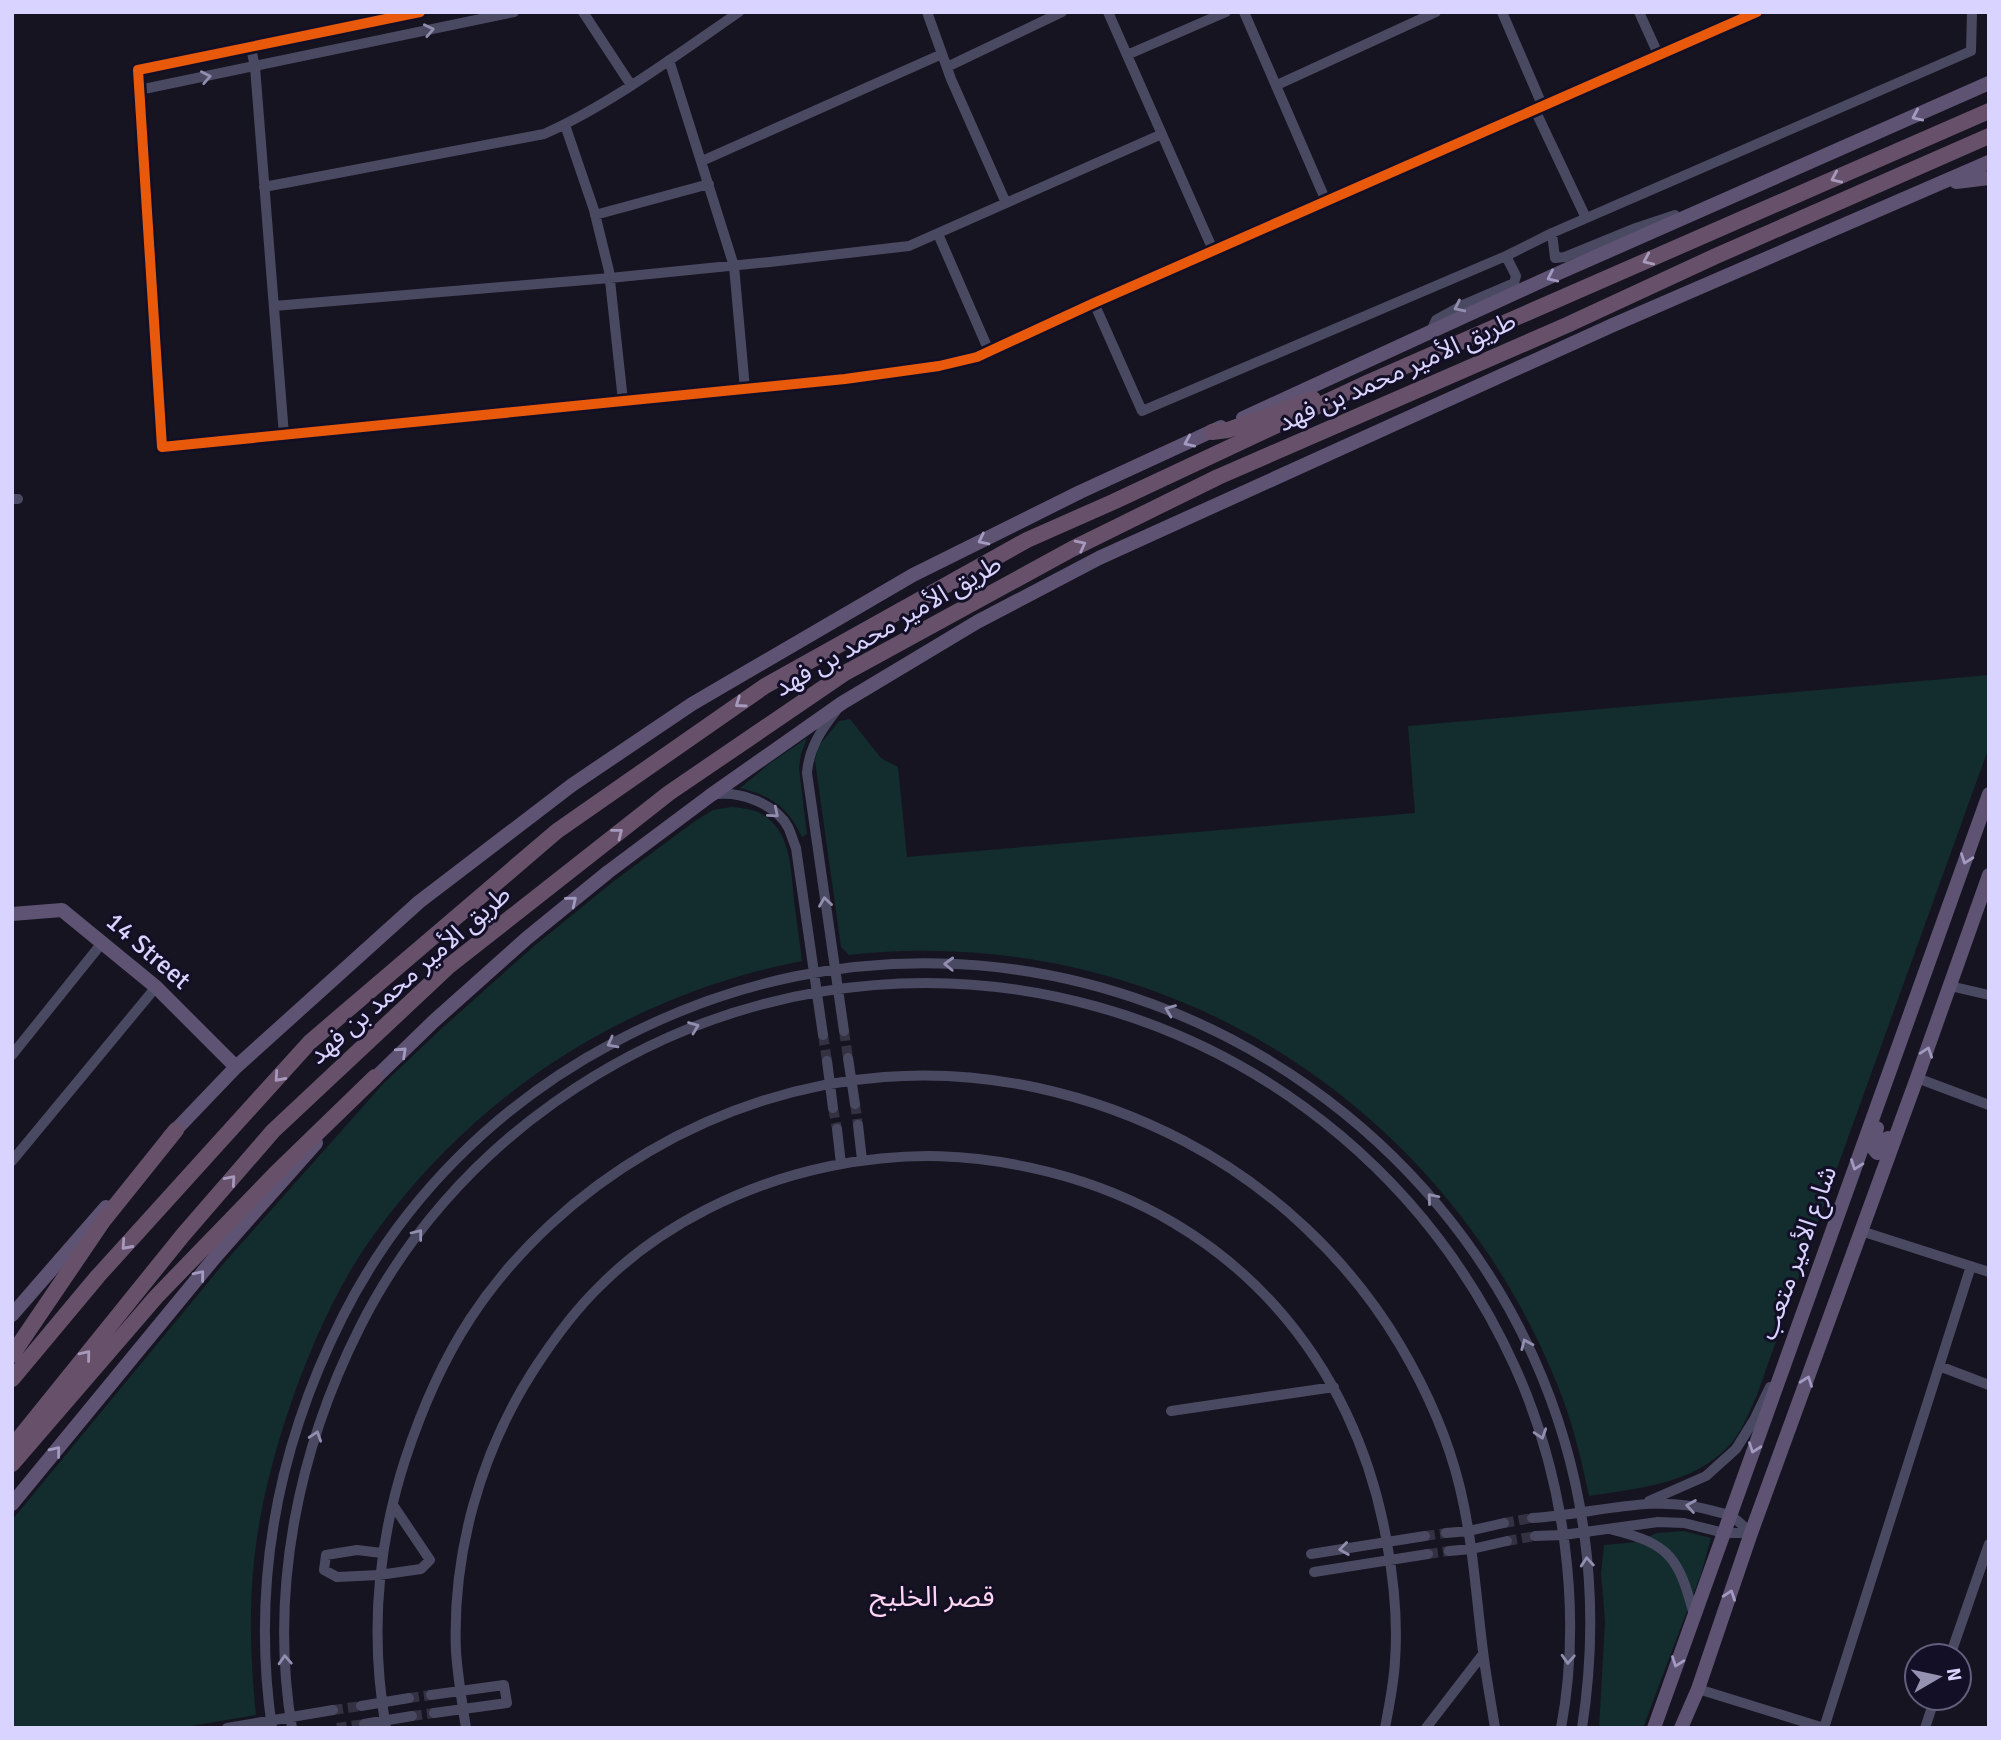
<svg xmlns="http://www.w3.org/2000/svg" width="2001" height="1740" viewBox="0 0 2001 1740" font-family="Signika,'Noto Sans Arabic',sans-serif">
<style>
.green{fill:#132c2d}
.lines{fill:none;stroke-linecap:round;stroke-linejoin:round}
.minor-tunnel{stroke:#333142;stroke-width:10;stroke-dasharray:10 5;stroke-linecap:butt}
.minor{stroke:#4a4962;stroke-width:10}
.major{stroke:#5e5373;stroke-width:14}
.highway{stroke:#67516a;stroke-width:16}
.cycleway-casing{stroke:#130f26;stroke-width:15}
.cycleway{stroke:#e8590c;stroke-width:10}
.oneway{stroke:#928eb0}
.oneway2{stroke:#a29ac0}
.oneway3{stroke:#a699bc}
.labels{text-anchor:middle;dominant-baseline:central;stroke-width:6;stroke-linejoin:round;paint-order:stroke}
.street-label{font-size:26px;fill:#d9d4ff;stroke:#130f26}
.neighbourhood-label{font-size:28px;fill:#ffd6f0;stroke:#130f26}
</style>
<rect width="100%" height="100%" fill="#161421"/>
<path class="green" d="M1989,675V747L1840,1160L1757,1395C1749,1413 1741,1434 1727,1448C1690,1485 1638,1488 1589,1496C1581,1458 1572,1420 1557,1384C1442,1098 1157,921 849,955L841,947L815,761L818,747L839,721L850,719L881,758L898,767L907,857L1415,813L1408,726Z
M807,738L801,754L799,768L807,834L802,837C788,807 772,796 740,788L769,764Z
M731,807C746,808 760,810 771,821C793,841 791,880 795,908C797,926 800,943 802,961C624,996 470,1096 366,1246C331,1298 306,1358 286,1418C270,1468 257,1520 253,1573C249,1620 251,1667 256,1715L180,1728H17L12,1726V1520L224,1263L383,1084L441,1029L534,946L614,881L695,821L713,810Z
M1684,1531L1711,1538L1701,1574L1643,1728H1599L1605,1622L1601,1573L1604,1545L1636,1542L1657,1533Z"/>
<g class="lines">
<path class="minor-tunnel" d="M844,1031L848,1058
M823,1035L827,1061
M855,1104L858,1125
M833,1108L837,1129
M1504,1523L1532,1518
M1425,1536L1446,1533
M1507,1541L1535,1536
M1428,1554L1449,1551
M409,1698L431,1695
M333,1710L361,1706
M412,1716L434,1713
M337,1728L364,1724"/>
<path class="minor" d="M420,12L138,70L162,447L845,379L939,366L977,357L1094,303L1757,12
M583,12L631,85
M927,12L951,79L1006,203
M1108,12L1213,250
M1244,12L1326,201
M1502,12L1543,107
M1639,12L1659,56
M251,48L255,67L284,435
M1127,55L1226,12
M669,60L734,266L745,389
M947,67L1062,12
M1277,85L1436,12
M139,90L514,12
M1535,110L1586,218
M565,125L594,210L609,271L623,401
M702,161L942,54
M264,187L544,134C611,104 678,54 739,12
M595,215L709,184
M1552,233L1555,258L1565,257L1636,228L1675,215
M938,234L989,351
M1094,303L1142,411L1506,256L1552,233L1971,51L1972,12
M274,306L610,278L770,262L909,246L1162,134
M1430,333L1436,320L1465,304L1514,283L1516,276L1506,256
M12,499H18
M836,711C821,730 809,748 807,773L844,1031
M712,795C738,790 775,803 788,827C791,833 793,841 796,848L823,1035
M1950,986L1989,995
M12,1055L102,943
M848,1058L855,1104
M827,1061L833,1108
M1917,1078L1989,1105
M858,1125L862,1160
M837,1129L841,1164
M12,1161L156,987
M1861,1231L1989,1272
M1939,1366L1989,1385
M1171,1411L1334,1387
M1649,1501L1706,1476L1736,1449L1754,1420L1770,1387
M1532,1518C1591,1515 1652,1493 1710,1510C1716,1512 1725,1513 1731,1516C1738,1520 1745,1528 1751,1533
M1613,1530C1671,1544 1679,1559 1694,1615
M1446,1533L1469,1531L1504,1523
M1535,1536L1563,1535L1658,1522L1684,1523L1724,1533H1751
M1449,1551L1472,1549L1507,1541
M382,1553L357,1550L326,1555L324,1570L337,1577L379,1575L421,1569L430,1560L393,1505
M1311,1554L1425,1536
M1314,1572L1428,1554
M1950,1656L1989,1544
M1698,1689L1824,1728L1971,1266
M431,1695L504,1685L507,1703L434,1713
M361,1706L409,1698
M364,1724L412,1716
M227,1728L333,1710
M272,1728C251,1584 278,1445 343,1316C402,1199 498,1104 613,1043C1093,785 1666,1189 1582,1728
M292,1728C269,1591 298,1450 360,1327C405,1237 473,1160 555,1102C890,865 1347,997 1515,1367C1564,1476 1583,1610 1561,1728
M386,1728C370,1637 377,1547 405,1460C421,1411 442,1362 470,1319C560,1182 721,1089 884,1077C987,1069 1092,1093 1184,1141C1272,1187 1349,1259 1400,1345C1426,1389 1448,1438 1460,1488C1473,1542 1476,1596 1483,1651C1486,1677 1491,1702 1495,1728
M466,1728C462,1703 458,1678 456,1652C452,1554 480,1454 533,1371C553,1340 575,1310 601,1285C662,1224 747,1183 831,1166C908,1151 973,1153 1049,1172C1232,1218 1355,1358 1387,1543C1394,1582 1398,1621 1395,1661C1394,1683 1389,1706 1385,1728
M1426,1728L1483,1654
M1925,1728L1935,1698"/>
<path class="major" d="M1956,182L1989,178
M1243,418L1561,272L1989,83
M12,914L62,910L156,987L236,1067
M369,1084L434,1021L527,938L608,872L711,795L842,703L977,622L1099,558L1613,325L1989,162
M1877,1128L1873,1148L1877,1153L1880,1152L1888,1138
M169,1137L236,1067L419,902L572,785L692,704L913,575L1080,492L1221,427
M12,1315L106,1207
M12,1504L216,1256L316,1143
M1654,1728L1989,794
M1681,1728L1698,1689L1751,1533L1917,1078L1989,875"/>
<path class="highway" d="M1212,432L1228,430L1313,399
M12,1355L103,1221L176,1130
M12,1379L98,1276L310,1042L557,831L765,686L1027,540L1113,502L1369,382L1989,111
M12,1447L183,1235L273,1131L449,966L669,793L845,673L1072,549L1218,477L1567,325L1716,256L1989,136
M12,1464L156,1297L275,1174L375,1077"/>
<g class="cycleway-casing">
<path id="cycleway" d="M420,12L138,70L162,447L845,379L939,366L977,357L1094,303L1757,12"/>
</g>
<use href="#cycleway" class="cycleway"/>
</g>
<defs><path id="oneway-chevron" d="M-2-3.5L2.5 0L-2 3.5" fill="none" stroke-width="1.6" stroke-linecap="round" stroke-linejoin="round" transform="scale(1.75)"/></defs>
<g class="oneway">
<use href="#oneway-chevron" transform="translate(429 30) rotate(-12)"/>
<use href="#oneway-chevron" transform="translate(206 77) rotate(-11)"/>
<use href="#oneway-chevron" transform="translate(1459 307) rotate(154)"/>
<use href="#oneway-chevron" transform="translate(774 813) rotate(40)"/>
<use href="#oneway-chevron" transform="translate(825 902) rotate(-98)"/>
<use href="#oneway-chevron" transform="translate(949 964) rotate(-178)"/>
<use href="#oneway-chevron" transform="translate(1170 1010) rotate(-158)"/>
<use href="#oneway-chevron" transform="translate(694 1027) rotate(-21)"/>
<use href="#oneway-chevron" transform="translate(612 1043) rotate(152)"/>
<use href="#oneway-chevron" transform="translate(1432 1198) rotate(-130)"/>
<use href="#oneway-chevron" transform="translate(418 1234) rotate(-52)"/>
<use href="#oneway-chevron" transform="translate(1526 1344) rotate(-114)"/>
<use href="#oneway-chevron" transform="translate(1541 1434) rotate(72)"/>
<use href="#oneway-chevron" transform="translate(316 1436) rotate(-72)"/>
<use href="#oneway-chevron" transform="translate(1691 1506) rotate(-171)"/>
<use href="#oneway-chevron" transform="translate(1344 1549) rotate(172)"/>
<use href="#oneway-chevron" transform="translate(1587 1562) rotate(-95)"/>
<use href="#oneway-chevron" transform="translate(1568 1659) rotate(93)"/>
<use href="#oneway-chevron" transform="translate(285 1660) rotate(-93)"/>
</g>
<g class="oneway2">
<use href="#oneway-chevron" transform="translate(1917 116) rotate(156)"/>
<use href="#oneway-chevron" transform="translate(1552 277) rotate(155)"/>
<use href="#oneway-chevron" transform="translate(1189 442) rotate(156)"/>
<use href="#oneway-chevron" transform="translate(983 540) rotate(154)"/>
<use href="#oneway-chevron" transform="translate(1966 859) rotate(110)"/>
<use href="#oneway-chevron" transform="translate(572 901) rotate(-39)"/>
<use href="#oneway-chevron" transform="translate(402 1052) rotate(-43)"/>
<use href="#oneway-chevron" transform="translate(1927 1052) rotate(-71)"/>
<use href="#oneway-chevron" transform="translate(1856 1165) rotate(110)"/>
<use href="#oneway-chevron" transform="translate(200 1275) rotate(-51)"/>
<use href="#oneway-chevron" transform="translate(1807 1381) rotate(-70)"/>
<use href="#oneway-chevron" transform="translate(1754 1448) rotate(110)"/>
<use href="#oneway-chevron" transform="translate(56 1451) rotate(-51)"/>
<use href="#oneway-chevron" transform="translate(1730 1595) rotate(-71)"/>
<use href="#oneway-chevron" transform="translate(1677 1662) rotate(110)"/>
</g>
<g class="oneway3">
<use href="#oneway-chevron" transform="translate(1836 178) rotate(156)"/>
<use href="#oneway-chevron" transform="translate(1648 260) rotate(156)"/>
<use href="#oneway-chevron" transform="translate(1081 545) rotate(-27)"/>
<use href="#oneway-chevron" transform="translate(740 703) rotate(145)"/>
<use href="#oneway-chevron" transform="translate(618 833) rotate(-38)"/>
<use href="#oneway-chevron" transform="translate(279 1077) rotate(132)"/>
<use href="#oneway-chevron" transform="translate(231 1180) rotate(-49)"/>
<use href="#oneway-chevron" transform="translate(126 1245) rotate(132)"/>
<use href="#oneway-chevron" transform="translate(86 1355) rotate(-51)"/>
</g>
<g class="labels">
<g class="street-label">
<text transform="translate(1397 372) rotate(-24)">طريق الأمير محمد بن فهد</text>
<text transform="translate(888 626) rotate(-30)">طريق الأمير محمد بن فهد</text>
<text transform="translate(148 951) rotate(41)">14 Street</text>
<text transform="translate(410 975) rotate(-41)">طريق الأمير محمد بن فهد</text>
<text transform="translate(1798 1253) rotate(-70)">شارع الأمير متعب</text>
</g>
<g class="neighbourhood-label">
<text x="932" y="1597">قصر الخليج</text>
</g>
</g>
<rect width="2001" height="1740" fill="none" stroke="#d9d4ff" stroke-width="28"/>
<g transform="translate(1938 1677) rotate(81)"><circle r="33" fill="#130f26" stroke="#625e7d" stroke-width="2"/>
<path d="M0-5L12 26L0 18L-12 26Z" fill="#9591b1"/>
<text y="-10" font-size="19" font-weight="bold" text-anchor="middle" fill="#d9d4ff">N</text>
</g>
</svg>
